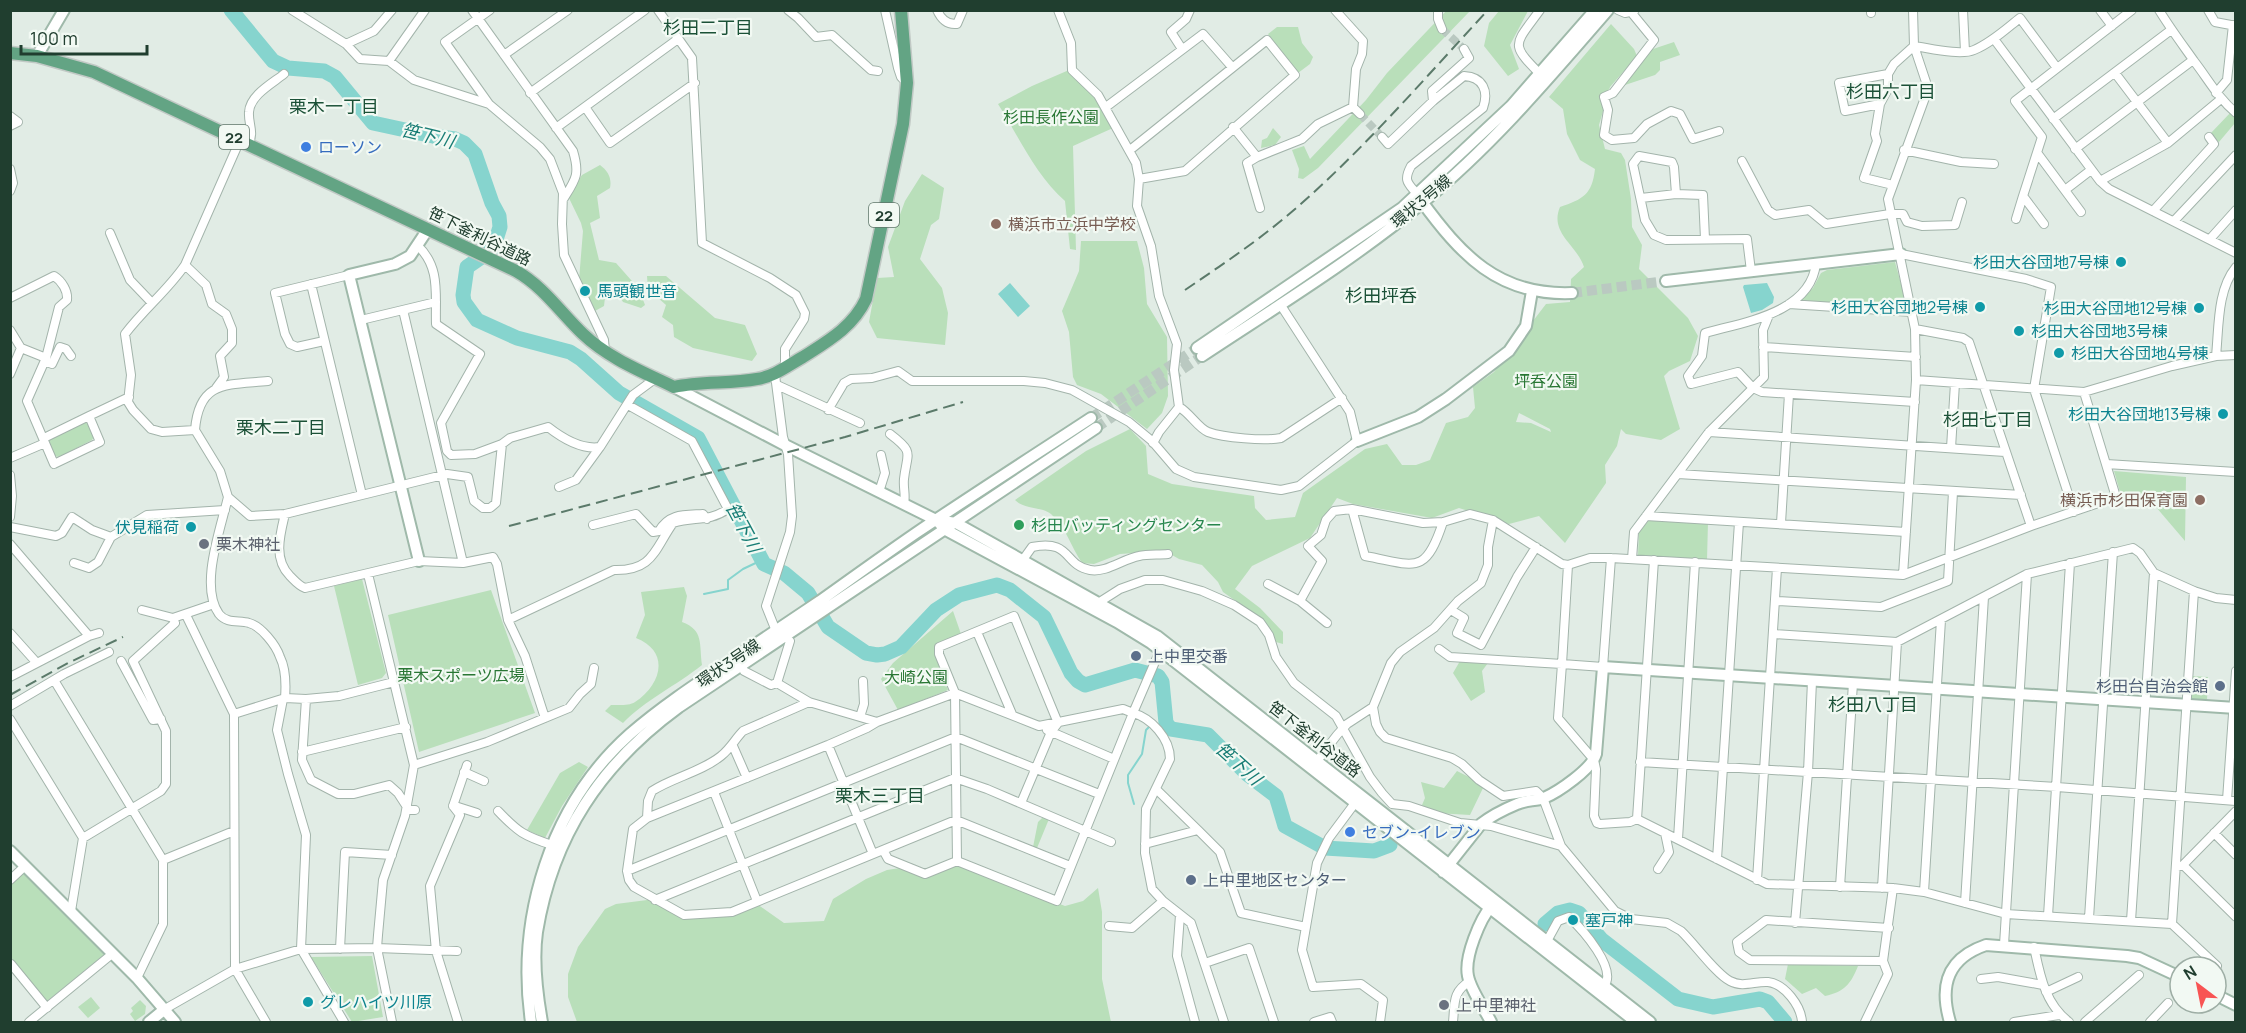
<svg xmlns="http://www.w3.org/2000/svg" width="2246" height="1033" viewBox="0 0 2246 1033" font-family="Manrope,'Noto Sans JP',sans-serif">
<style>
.green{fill:#b9dfba;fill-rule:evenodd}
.water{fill:#86d4ce}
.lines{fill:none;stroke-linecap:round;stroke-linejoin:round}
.stream{stroke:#86d4ce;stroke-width:2}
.river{stroke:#86d4ce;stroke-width:15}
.street-tunnel{stroke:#bac9c1;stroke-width:8;stroke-dasharray:8 4;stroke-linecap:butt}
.secondary-tunnel{stroke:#bac9c1;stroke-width:10;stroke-dasharray:10 5;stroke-linecap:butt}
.street-casing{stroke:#a3b4ab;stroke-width:10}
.secondary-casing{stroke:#9fb9aa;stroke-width:14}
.primary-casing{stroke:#c1c9c5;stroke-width:15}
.street{stroke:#fff;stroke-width:8}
.secondary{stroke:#fff;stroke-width:10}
.primary{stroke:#63a484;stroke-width:12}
.rail{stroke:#5b7a6a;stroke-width:2;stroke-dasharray:12 6;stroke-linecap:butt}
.shop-dot{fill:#3f7fe0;stroke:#f2f9f3;stroke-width:2}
.education-dot{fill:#8d6e63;stroke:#f2f9f3;stroke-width:2}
.culture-dot{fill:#0f9aa8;stroke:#f2f9f3;stroke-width:2}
.leisure-dot{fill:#2e9e5b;stroke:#f2f9f3;stroke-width:2}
.worship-dot{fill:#6b7280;stroke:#f2f9f3;stroke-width:2}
.service-dot{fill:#5c6f8a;stroke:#f2f9f3;stroke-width:2}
.labels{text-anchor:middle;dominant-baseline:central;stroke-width:4.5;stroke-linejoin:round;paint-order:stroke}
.shield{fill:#f2f9f3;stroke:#5f766a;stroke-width:1.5}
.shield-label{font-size:15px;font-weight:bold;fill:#203e2f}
.park-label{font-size:16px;fill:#297734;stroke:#f2f9f3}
.shop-label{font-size:16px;fill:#366cbe;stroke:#f2f9f3;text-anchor:start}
.street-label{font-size:16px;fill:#203e2f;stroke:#f2f9f3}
.education-label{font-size:16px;fill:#785e54;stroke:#f2f9f3;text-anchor:start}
.culture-label{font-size:16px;fill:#0d838f;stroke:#f2f9f3;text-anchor:end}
.leisure-label{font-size:16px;fill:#27864d;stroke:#f2f9f3;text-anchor:start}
.worship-label{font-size:16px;fill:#5b616d;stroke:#f2f9f3;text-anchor:start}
.service-label{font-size:16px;fill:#4e5e75;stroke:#f2f9f3;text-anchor:start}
.neighbourhood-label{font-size:18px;fill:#1b5137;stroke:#f2f9f3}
.water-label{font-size:18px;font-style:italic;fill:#187d75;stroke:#f2f9f3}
</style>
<rect width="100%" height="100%" fill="#e1ece5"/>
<path class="green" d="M1447,10L1470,11L1318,168L1303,179L1298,178L1299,169L1292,150L1304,146L1310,159L1366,100L1387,73Z
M1499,11H1528L1510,45L1519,69L1508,76L1484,46L1489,23Z
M1611,24L1634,49L1637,56L1610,87L1599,125L1605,149L1621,153L1625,160L1631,199L1632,227L1642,245L1639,269L1688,318L1698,336L1690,361L1669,371L1664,376L1680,429L1661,440L1626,434L1621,429L1617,446L1605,465L1606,483L1565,543L1539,516L1509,524L1459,508L1432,518L1353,504L1337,498L1310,538L1252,566L1235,589L1260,608L1283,632V644L1276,642L1261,619L1223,592L1218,582L1202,565L1179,559L1165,551L1120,554L1094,564L1082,563C1071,547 1066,527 1051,514C1041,506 1025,510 1015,500L1086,451L1130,429L1146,446L1148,474L1172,484L1254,496L1255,508L1266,520L1295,517L1303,493L1365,449L1387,444L1402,465H1416L1430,460L1446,423L1468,417L1475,408L1473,387L1494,372L1546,304L1570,302L1571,279L1584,267C1577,245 1549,233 1560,207C1583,199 1592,195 1595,169L1580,160L1567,134L1563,109L1549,97ZM1519,413L1550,429L1551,432L1531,423L1516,422Z
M1277,27H1298L1302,43L1313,57L1310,64L1298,73L1268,34Z
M1674,42L1680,55L1660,62V70L1655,75L1622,86L1650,50Z
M1069,70L1094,97L1113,128L1073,146L1076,250L1070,249L1065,201C1036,176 1019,137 998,104L1032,86Z
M2231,112L2235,117V123L2219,142L2210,134Z
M1273,128L1281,137L1275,145L1261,148L1262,140L1267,138Z
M600,165C608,171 612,178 610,188L597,196L600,218L590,223L599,260L616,263L639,289L645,305L641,308L623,302L615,289H606L604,306L595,311L585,308L579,280L583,231L581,223L568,196L582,175Z
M922,174L944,188L939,219L931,225L920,259L942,288L948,313L945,345L877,338L869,322L877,278L894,277L888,247L905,201Z
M1081,241H1137L1144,268L1147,304L1167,337L1168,396L1162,413L1147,429L1101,394L1077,385L1073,377L1069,332L1062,311L1079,271Z
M1895,262L1908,309L1800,303L1799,299L1813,288L1821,273L1827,270Z
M647,276H666L715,318L745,325L757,354L752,361L693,348L674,337L673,325L662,317L666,305L648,289Z
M85,422L89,425L94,437L92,440L59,457L54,456L49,443L50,438Z
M2114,471L2186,477L2185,541L2150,500L2124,506Z
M1651,518L1708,522L1707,560L1638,555L1639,532Z
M362,579L386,673L382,678L358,685L334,586Z
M684,587L687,596L682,622C704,630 699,644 702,665C677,685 644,701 623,723L605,711L611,705C619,705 629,706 635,702C661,685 671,652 636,638L645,615L641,592Z
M491,590L535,713L419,752L388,615Z
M953,611L961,634L935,645L934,650L948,690L898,710L881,679L893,663Z
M1460,661L1488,663L1482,671L1485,692L1471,701L1453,673Z
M2192,676L2208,677L2207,700H2190Z
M579,762L588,767L562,806L545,838L527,830L560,773Z
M1457,771L1469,777L1483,788L1470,815L1436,813L1422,805L1425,798L1421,782L1444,788Z
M1043,817L1049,819L1037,848L1033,847L1038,822Z
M958,865L1065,906L1083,901L1098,888L1102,912V979L1111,1022H577L568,997V974L578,947L605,909L616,904L655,899L678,912H720L757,904L784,923L824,921L833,899L866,879L887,870L900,868L927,873Z
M23,874L29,875L105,954L46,1002L11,958V885Z
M372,956L383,1017L352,1022L311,957Z
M1788,964L1858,966C1851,984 1844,992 1825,996L1816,988L1802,994L1785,979Z
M91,997L100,1008L88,1018L78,1007Z
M140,1000L146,1006L145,1014L135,1021L130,1014L133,1011L131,1008Z"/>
<path class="water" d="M1010,283L1030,306L1018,317L998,294Z
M1767,283L1774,297L1773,303L1762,310L1751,313L1743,287L1744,285Z"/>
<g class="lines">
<path class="stream" d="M704,594L728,589V580L743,569L762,560
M1161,720L1165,719
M1134,804L1128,783V775L1142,754L1146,730L1149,727"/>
<path class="river" d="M231,10L273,61L288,68L324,71L335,77L373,123L433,136L455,139L464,143L475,154L492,203L499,216L500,227L493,249L467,267L463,295L464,302L477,320L517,338L570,352L581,359L619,393L698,438L764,564L784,573L808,593L828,627L866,653L877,655L885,654L901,647L936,610L959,595L997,585L1010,590L1044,617L1071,673L1078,681L1085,685L1135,670L1158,676L1162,682L1166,723L1171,729L1208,735L1247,774L1276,796L1285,826L1325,848L1374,851L1390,845
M1545,924L1558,913L1570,910L1579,913L1602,940L1678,999L1713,1007L1760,999L1768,1002L1785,1022"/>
<path class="street-tunnel" d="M1442,29L1464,49
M1360,114L1382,137"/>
<path class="secondary-tunnel" d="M1572,293L1666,281
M1091,418L1197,348
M1096,428L1202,356"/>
<g class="street-casing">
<path id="street" d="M292,10L346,44L360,59L389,61L414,80L489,104L540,147L550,159L563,193L562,224L564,255L604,340L605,352
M472,10L573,151C580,174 576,179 564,198
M658,10L692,58L702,243L770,278L796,295L805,313L804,319L785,349V368
M788,10L798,18L816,37L832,35L871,70L878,71
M885,10L898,68L901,77L906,82
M937,10C941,19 947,25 957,24L963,10
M1058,10L1071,43L1072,70L1098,95L1136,163L1139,179L1137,206L1151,246L1159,296L1177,344L1174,370L1179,407C1190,413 1198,428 1208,432C1224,438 1265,441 1281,438L1342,398
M1335,10L1363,41L1362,54L1356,69L1353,107
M1438,10V19L1442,29
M1540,10C1514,46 1509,43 1542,76
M1618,10L1625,13L1634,11
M1963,10L1965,52
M2100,10L2112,26
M2159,10C2170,28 2182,44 2194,61C2208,79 2218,98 2236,113
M2208,10L2215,22L2236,26
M1631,12L1654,40L1613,93L1604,97L1608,110L1604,135L1612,140L1634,138L1647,124L1671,111L1680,114L1693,139L1719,131
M1871,13V10
M1994,39L2100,181L2109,189L2236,253
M346,44L374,31L392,10
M1182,49L1171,32L1186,19L1190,10
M504,55L568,10
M389,61L425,10
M2115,73L2168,143
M530,93L645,10
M2216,93L2227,80L2233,25
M1433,101L1432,91L1469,58L1464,49
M489,104L445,42L490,10
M1880,104L1845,111L1839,83L1888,74
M585,107L610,143L695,83
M1106,107L1203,34L1232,67
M10,116L18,122L10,126
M2053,119L2171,30
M1233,127L1257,157
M556,128L678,39
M1382,137L1388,144L1433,101L1464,76C1483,77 1489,91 1483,108L1411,166C1403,181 1408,183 1417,194
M240,140L185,265C168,290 144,309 125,334L131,375L128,402L133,410L151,429L162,432L195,430L220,471L228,497L250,516L285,514L362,495L311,284
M248,144C255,133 248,124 249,112C250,95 273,83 284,74
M2075,149L2193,60
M1130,150L1267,40L1295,75L1185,171L1139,179
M1904,150L1961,162L1994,164
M2038,154L2081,212
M1742,161L1768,210L1775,215L1809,210L1826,224L1890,214H1903L1907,222L1922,226L1955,225L1962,202
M10,169L13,183L10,191
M2100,181L2168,143L2221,99
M1893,185L1864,178L1877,141L1875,134L1880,104L1888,89V74L1894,64L1914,46C1929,48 1960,56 1974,50C1991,43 2006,29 2020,18L2057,68
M2065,190L2091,170
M1676,194L1674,167L1672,162L1639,156L1633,164L1645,220L1654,235L1666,240L1747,239L1751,271
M1641,198L1676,194L1703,195L1705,239
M1260,208L1247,163L1257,157L1302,139L1318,124L1353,107L1360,114
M2153,211L2214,144L2209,137
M2016,219L2023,196
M2174,221L2236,155
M2044,224L2023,196L2042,137L2015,101L2132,10
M110,233L130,280L152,303
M2210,239L2236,210
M417,245C441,267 435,294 436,324L480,354L441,423L447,451L451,455L475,454L502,444L510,438L548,427C562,438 581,450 600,447L633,395L656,378
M1901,254L2026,279L2051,287L2034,389L2074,512
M1816,263C1811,313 1744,322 1705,333L1702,356L1688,376L1691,384L1738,372L1753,388L1762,392L1915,402
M185,265L206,285L212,304L226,314L232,329V343L220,356L224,377L216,388
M10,298L54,276C62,281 68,291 67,300L59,307L46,358L27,401L54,464L100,442L89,416L129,397
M1789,304L1912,312
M403,310L463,563
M361,320L436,302
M1915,329L1963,338L1969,342L2031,526
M10,330L21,348L10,374
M324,341L297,347L290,344L285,334L275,293L349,275
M1763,347L1916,357
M21,348L46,358
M2216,356C2219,327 2217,290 2236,267
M45,361L52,364L60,347L66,349L71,356
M775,375L783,437L788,454L792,516L790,532L766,606L776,631L790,641L777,683L809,702L877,722L955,693L1039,726L1123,709L1133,713L1161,648
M1916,380L2084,392L2172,366L2216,356L2236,355
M777,385L860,423
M828,410L844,383L851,379L872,378L898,371L912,381H1024L1045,383L1072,390L1129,422L1152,441L1176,469L1194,477L1281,490L1299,486L1357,441L1350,412L1280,304
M195,430C199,380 227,385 268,381
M1709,432L2005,452
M890,434C915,453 907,452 904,479C903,488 906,495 904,504
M44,438L89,416
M1153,443L1159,432L1179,407
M1951,448L1955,383
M10,458L45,443
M2106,464L2236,472
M1678,474L2021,495
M10,475L12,496L10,517
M559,487L576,480L600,447
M879,492L885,473L881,455
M362,495L447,474L468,477L474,501L483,508H490L496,503L502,444
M228,497C221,528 199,586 219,614C227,624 239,620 249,623C261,626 276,645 280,657C286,669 286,685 285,698
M285,514C280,535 273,559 290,576C295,581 299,586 305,588L419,561L463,563L493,557L497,564L508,620L525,656L545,718
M1646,516L1906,532
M1443,522C1425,577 1415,565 1365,556L1352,509L1423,523L1443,522L1470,514L1493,520L1562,564L1568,565L1590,558H1611L1903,575L2031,526L2116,497L2084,392
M1781,523L1789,394
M593,525L636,514L653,532L659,531C669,513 685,515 703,514L707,519
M10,527L56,536L62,533L72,517L92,530L111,537L147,515L225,510
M10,544L89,636L10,677
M1632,559L1634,532L1709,432L1764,377L1763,330L1769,315
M1022,561L1032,547C1072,539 1063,565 1090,570C1106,573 1123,559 1139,556C1148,554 1158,555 1168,554
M74,563L89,568L98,562L111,537
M1568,565L1562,664L1603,667L1611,558
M368,574L414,765L405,816L383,880L378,935L377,948L392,1022
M1903,575L1916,380L1915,329L1888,199L1926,95V82L1914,46L1913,10
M1268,584L1300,601L1327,623
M1300,601L1322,561L1308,546L1321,535L1326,520L1334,511L1352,509
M1776,601L1881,607L1948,581L1953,492
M1098,603L1120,589L1145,580H1163L1202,591L1234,605L1260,622L1269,635L1276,657L1294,683L1336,716L1370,777L1382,793L1392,804L1409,806L1460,823L1491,826L1561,846L1615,911L1631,919L1667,923L1681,931C1694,943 1716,974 1730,981C1743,988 1755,981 1768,982C1785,984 1801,1006 1802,1022
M142,610L173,618
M1451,610L1464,618L1457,633L1481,645L1517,577L1536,547
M186,615L234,714L235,969L266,1022
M508,620L614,570C653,571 654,550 673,523C695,516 707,523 728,509L692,441L628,405
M977,632L1012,714
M10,633L36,662
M1774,634L1897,642L2027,574L2133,548L2140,553L2154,573L2194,591L2216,598L2236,600
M89,636L99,633
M1439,649L1450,657L1562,664L1558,718L1594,760L1596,769L1594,816L1597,823L1600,824L1630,822L1637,819L1767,884L1893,888L1924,892L2006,914L2172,924L2217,966L2216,968
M121,661L153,720L161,719
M741,664L744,671L771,685L777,683
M54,680L163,860V924L137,978
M283,699L277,730L288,774L306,835L301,949L344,1022
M306,699L302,760L311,780L338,794H354L389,785L398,793L409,810H415
M809,702L743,731C735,739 731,748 721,756C701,772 674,777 652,791L648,801L647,818L633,829L627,871L629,880L634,887L684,915L732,912L956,820L1070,866
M10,706L64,674L109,652
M1373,707L1376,724L1380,732L1386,738L1452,758L1462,764L1479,780L1503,796L1536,791L1543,798L1561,846
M234,714L285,698L306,699L339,696L394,682
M860,717L864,704L863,681
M10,719L83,838L71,911
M1047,730L1114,759
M828,745L873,854
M733,746L747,778
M302,752L406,727
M1317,761L1337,735L1347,724L1373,707L1391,663L1400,652L1434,628L1458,601L1481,583L1488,565V547L1493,520
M1640,762L2057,787L2236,801
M414,765L487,742L569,708L580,694L591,684L594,668
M464,772L484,781
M1156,789L1198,830
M714,792L757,901
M1358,799L1329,838L1317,863L1302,950L1313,987L1361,984L1383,1000L1380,1022
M2227,800L2236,671
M453,806L460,815L430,886L436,951L458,1022
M453,806L467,765
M455,806L477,813
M498,811C518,832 524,836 552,845
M647,818L828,745L867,728L877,722
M1637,819L1654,560
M2214,833L2236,855
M83,838L161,791L166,784V731L133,661L175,623L173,618L214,604
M1678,839L1695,562
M1145,844L1198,830L1220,852L1241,913L1306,927
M883,850L888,859L925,874L957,861L1057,901L1133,713C1151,718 1170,738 1170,759L1146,809L1145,853L1152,889L1163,901L1191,923L1224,1022
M1717,859L1739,522
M163,860L234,831
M957,861L955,693L939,654V647L1014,616L1058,723L1051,732L1021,803
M2183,865L2236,917
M2177,867L2183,865L2236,811
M1658,869L1669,852L1665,833
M627,871L956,737L1099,794
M10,880L25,866
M1757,880L1777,568
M1840,887L1853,683
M1882,888L1897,642
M1924,892L1941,620
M655,900L955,778L987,789L1111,842
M1965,903L1984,597
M1180,915L1177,956L1195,1022
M2048,916L2070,563
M2089,918L2113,552
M2131,921L2154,573
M1795,923L1808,772L1812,681
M2172,924L2194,591
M1109,926L1132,928L1163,901
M1547,941L1558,921L1569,917C1582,929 1618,969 1604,986
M2004,945L2027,574
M2034,947C2040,975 2045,1004 2069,1022
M340,949L345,852L392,855
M1883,961L1750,960L1739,952L1737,942L1766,920L1889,928
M1205,963L1249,948L1274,1022
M11,964L47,1008
M1981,979L1998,977L2043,985
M2046,992L2078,977
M165,1009L235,969L301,949L377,948L457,951
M29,1022L112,954
M1314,1022L1330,1017L1332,1022
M1453,1022C1455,1003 1452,992 1470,981
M1865,1022L1888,974L1883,961L1893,888
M2014,1022L2059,1015
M2085,1022L2139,975
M2150,1022L2168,1003"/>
</g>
<g class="secondary-casing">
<path id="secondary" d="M37,56L64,10
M1420,199C1461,255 1498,296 1572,293
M1666,281L1901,254
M1197,348L1402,208L1511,106L1595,10
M1202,356C1276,307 1353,260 1422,203C1491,147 1550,77 1608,10
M674,387L785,445L936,520L946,530L1117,622L1151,643L1636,1022
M1357,441L1418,417L1446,399L1509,351L1526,326L1532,291
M936,520L956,523L1157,636L1650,1022
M419,561L349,275L395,264L410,256L428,229
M10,851L137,978L175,1022
M1443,872L1481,824C1491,816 1505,809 1517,804C1526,800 1535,801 1544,798C1558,792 1592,769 1596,754L1603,667L2236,708
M2216,995L2236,1005
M149,1022L165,1009
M531,1022C516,918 550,805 630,734C660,708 693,686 726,664C757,643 789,622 820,601C852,578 884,555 916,533C974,494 1033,456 1091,418
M542,1022C537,994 533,960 537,932C553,835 601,764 679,707L1096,428
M1491,1022C1484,1008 1471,991 1468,976C1464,957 1480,919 1492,905
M1950,1022C1939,985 1948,958 1986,945L2127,956L2139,958L2180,977"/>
</g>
<g class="primary-casing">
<path id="primary" d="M10,53L37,56L94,72L516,271C544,287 560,312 583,334C608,358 643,372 674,387C701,381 730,384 757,379C775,376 787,366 803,357C828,341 853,327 866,299L903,124L907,83L901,10"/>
</g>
<use href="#street" class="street"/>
<use href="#secondary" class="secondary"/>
<use href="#primary" class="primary"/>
<path class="rail" d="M1185,290C1220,266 1255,243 1288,215C1360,154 1423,80 1488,10
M509,526L845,437L963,402
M10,695L68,663L123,637"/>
</g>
<g class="shop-dot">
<circle cx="306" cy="147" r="6"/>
<circle cx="1350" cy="832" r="6"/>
</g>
<g class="education-dot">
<circle cx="996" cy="224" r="6"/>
<circle cx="2200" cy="500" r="6"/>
</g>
<g class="culture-dot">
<circle cx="2121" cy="262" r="6"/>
<circle cx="585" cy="291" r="6"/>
<circle cx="1980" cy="307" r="6"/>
<circle cx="2199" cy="308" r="6"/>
<circle cx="2019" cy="331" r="6"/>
<circle cx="2059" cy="353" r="6"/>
<circle cx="2223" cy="414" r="6"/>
<circle cx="191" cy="527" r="6"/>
<circle cx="1573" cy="920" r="6"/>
<circle cx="308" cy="1002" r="6"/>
</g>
<circle class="leisure-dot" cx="1019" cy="525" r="6"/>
<g class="worship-dot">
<circle cx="204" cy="544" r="6"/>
<circle cx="1444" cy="1005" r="6"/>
</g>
<g class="service-dot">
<circle cx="1136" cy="656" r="6"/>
<circle cx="2220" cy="686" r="6"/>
<circle cx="1191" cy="880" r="6"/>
</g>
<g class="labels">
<g class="shield">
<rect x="219" y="125" width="30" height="24" rx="4.5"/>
<rect x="869" y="203" width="30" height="24" rx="4.5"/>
</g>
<g class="shield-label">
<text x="234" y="137">22</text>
<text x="884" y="215">22</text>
</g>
<g class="park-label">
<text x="1051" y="117">杉田長作公園</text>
<text x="1546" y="381">坪呑公園</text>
<text x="461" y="675">栗木スポーツ広場</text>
<text x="916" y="677">大崎公園</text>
</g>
<g class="shop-label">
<text x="318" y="147">ローソン</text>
<text x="1362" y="832">セブン-イレブン</text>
</g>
<g class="street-label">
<text transform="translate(1421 201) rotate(-40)">環状3号線</text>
<text transform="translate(480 236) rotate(26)">笹下釜利谷道路</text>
<text transform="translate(728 663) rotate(-34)">環状3号線</text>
<text transform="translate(1315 739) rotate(38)">笹下釜利谷道路</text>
</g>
<g class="education-label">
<text x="1008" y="224">横浜市立浜中学校</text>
<text x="2188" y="500" text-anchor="end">横浜市杉田保育園</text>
</g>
<g class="culture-label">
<text x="2109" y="262">杉田大谷団地7号棟</text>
<text x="597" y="291" text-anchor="start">馬頭観世音</text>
<text x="1968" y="307">杉田大谷団地2号棟</text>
<text x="2187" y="308">杉田大谷団地12号棟</text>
<text x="2031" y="331" text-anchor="start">杉田大谷団地3号棟</text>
<text x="2071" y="353" text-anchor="start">杉田大谷団地4号棟</text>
<text x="2211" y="414">杉田大谷団地13号棟</text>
<text x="179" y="527">伏見稲荷</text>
<text x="1585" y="920" text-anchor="start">塞戸神</text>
<text x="320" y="1002" text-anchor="start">グレハイツ川原</text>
</g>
<g class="leisure-label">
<text x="1031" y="525">杉田バッティングセンター</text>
</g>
<g class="worship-label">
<text x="216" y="544">栗木神社</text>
<text x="1456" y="1005">上中里神社</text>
</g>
<g class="service-label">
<text x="1148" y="656">上中里交番</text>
<text x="2208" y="686" text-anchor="end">杉田台自治会館</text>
<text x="1203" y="880">上中里地区センター</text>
</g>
<g class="neighbourhood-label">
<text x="708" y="27">杉田二丁目</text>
<text x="1891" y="91">杉田六丁目</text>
<text x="334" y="106">栗木一丁目</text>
<text x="1381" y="295">杉田坪呑</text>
<text x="1988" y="419">杉田七丁目</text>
<text x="281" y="427">栗木二丁目</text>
<text x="1873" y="704">杉田八丁目</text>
<text x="880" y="795">栗木三丁目</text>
</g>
<g class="water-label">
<text transform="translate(428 135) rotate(14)">笹下川</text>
<text transform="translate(744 527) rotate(62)">笹下川</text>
<text transform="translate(1239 763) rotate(42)">笹下川</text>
</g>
</g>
<rect width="2246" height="1033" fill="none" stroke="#203e2f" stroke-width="24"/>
<g transform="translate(2198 985) rotate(328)"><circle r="28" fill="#f2f9f3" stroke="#9eaea5" stroke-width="1.5"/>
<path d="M0-4.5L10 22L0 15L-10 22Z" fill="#f85453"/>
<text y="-9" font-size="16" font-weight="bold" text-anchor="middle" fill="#203e2f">N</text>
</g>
<path d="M21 45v9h126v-9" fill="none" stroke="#203e2f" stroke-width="3"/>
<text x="30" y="45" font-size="18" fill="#203e2f" stroke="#f2f9f3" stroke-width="4.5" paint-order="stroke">100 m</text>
</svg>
